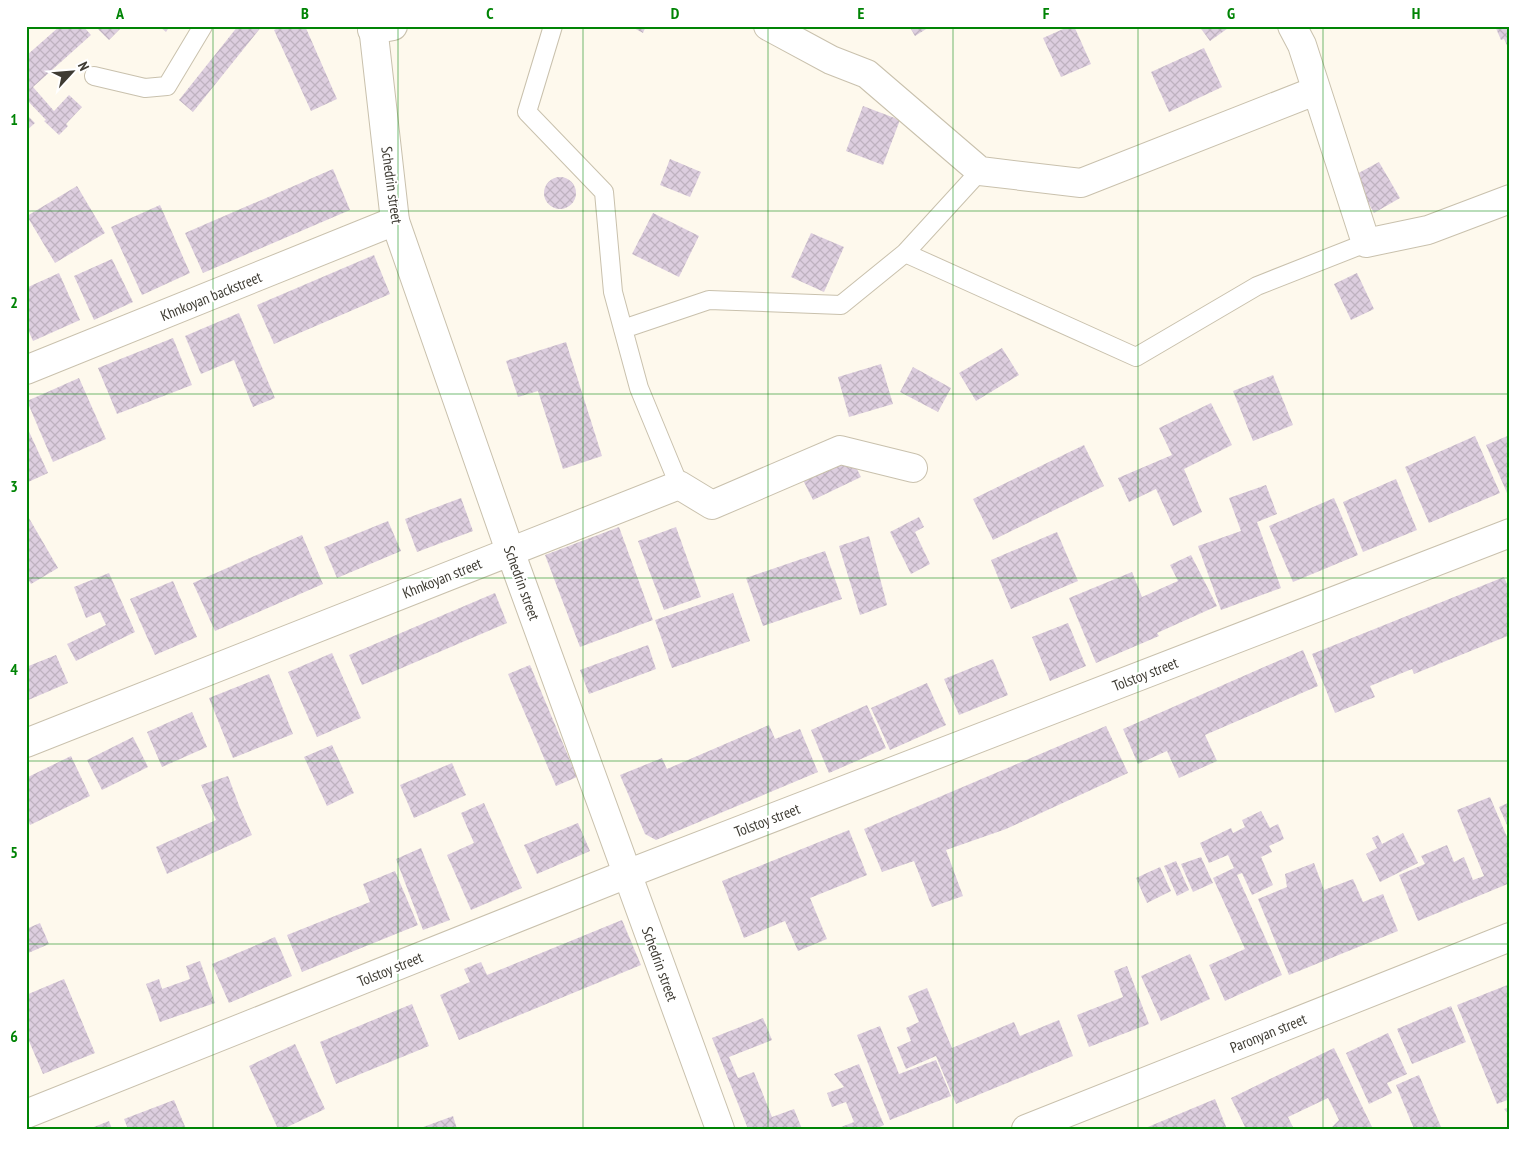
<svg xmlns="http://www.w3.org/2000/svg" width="1536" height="1155" viewBox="0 0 1536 1155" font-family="'PT Sans Narrow',sans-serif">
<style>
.building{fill:url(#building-cross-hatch)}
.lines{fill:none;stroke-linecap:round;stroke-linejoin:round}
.service-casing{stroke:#c9c1ad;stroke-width:20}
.minor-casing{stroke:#c9c1ad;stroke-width:30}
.tertiary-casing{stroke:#c9c1ad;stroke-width:30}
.service{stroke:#fff;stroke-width:18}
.minor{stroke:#fff;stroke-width:28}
.tertiary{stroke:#fff;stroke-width:28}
.grid{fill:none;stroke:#008405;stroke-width:1;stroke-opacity:0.55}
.labels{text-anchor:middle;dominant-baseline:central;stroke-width:4;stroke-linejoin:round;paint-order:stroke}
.street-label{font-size:15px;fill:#3e3b33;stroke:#fff}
.neatline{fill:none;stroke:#008405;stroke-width:2}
.grid-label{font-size:16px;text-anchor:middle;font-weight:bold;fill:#008405}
</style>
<defs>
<pattern id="building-cross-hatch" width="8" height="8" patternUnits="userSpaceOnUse" patternTransform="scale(1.25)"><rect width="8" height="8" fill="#ddcedf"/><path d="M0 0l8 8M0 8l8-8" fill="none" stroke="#bfb2c0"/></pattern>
</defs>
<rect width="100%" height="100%" fill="#fef9ed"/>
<path class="building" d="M60,26H83L91,35L33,87L54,111L69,95L82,107L66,124L68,126L59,135L44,121L46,120L26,99V56Z
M95,26H123L109,40Z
M159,26H170L166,32Z
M238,26H262L193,112L179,100Z
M282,26H305L337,99L311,111L274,30Z
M630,26H646L643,33Z
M909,26H931L915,36Z
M1070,26H1074L1091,64L1061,77L1043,38Z
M1199,26H1231L1210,41Z
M1495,26H1510V52L1504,39L1501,40Z
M1204,48L1222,87L1169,112L1151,72Z
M863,106L900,120L883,165L846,151Z
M26,114L35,123L26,131Z
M670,159L701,172L690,197L660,185Z
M1379,162L1400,198L1374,213L1353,176Z
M333,169L350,210L203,273L185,233Z
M544 193a16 16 0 1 1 32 0a16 16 0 1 1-32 0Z
M77,186L105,233L55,263L27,216Z
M160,205L190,273L142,295L111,227Z
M653,213L699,236L679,277L632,254Z
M811,233L844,247L824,292L791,277Z
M374,255L390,294L274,344L257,305Z
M112,259L133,302L94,320L74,276Z
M59,273L80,320L33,341L26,325V288Z
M1357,273L1374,309L1351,320L1334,284Z
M239,313L275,398L253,407L234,360L201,374L185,336Z
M173,338L192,385L117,414L98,368Z
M566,342L602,456L563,469L538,391L518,397L506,361Z
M1002,348L1019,375L976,401L959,373Z
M881,364L893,404L849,417L838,377Z
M913,367L951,388L938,412L900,392Z
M1273,375L1293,425L1253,441L1233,391Z
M79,378L106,439L53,462L27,401Z
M1211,403L1232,445L1184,469L1202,512L1173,526L1156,489L1129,502L1118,478L1172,455L1159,428Z
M26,425L48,473L26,483Z
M1510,435V492L1507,493L1486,445Z
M1475,436L1500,493L1429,523L1405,467Z
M1084,445L1104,486L993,540L973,499Z
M851,457L861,477L813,500L803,480Z
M1396,479L1417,530L1363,552L1343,502Z
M1266,485L1277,514L1257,522L1281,588L1221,610L1198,546L1241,531L1229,498Z
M461,498L473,531L417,552L405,519Z
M1334,498L1358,555L1293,582L1269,526Z
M26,513L58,568L31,584L26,576Z
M919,517L924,527L915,532L930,564L911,574L890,532Z
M388,521L401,551L337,578L324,547Z
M619,527L653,620L580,647L545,555Z
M676,527L701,597L664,610L638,541Z
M1057,532L1078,581L1011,609L991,560Z
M302,535L323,584L215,631L193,583Z
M869,536L887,605L860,615L839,546Z
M825,551L842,599L763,626L746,578Z
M1191,555L1217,606L1157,633L1159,636L1096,663L1069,598L1132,572L1142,597L1178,581L1170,565Z
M109,573L135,632L76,661L67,644L106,625L100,612L86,618L74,587Z
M1504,577L1510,591V635L1414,674L1412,669L1370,686L1375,697L1335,713L1312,654Z
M173,581L197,637L155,655L130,599Z
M495,593L507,623L362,685L349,655Z
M733,593L750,641L672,668L655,620Z
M1068,623L1086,666L1050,681L1032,637Z
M648,645L656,669L589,694L580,670Z
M1303,650L1318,686L1205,735L1217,761L1179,778L1167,751L1138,764L1123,729Z
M332,653L361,718L317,737L288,672Z
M56,655L68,683L26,701V667Z
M993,659L1008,695L959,715L944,679Z
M530,665L577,777L556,786L508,674Z
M269,674L293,734L233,758L209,698Z
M927,683L946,725L890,750L871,708Z
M867,705L886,748L829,773L811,730Z
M192,712L207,747L162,767L147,732Z
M769,725L775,739L800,729L818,772L656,840L645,834L620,775L662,758L667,769Z
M1106,726L1128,773L1006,829L946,850L963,896L932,907L914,861L882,872L864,829Z
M133,737L148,767L102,790L87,760Z
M332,745L354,793L327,806L304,757Z
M71,756L90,796L30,825L26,817V778Z
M452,763L466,795L414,818L400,785Z
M228,776L240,808L252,835L167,874L156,847L216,820L201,785Z
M1490,797L1510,844V883L1418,921L1399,875L1425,864L1421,856L1447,845L1454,862L1464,857L1473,880L1484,876L1457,810Z
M1510,802V832L1499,807Z
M484,803L522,888L471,910L447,855L474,843L461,813Z
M1261,811L1270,828L1278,824L1284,839L1269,846L1272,852L1261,857L1273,885L1252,895L1242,873L1237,875L1282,975L1225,1001L1209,965L1245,949L1213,878L1234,868L1228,855L1209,863L1200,843L1231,828L1233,833L1245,827L1242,820Z
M578,823L590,851L537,874L524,845Z
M849,830L867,875L810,898L827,939L798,951L785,921L744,938L722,881Z
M1403,833L1418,863L1380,882L1366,854L1377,848L1372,838L1378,835L1382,844Z
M421,848L450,920L423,930L396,859Z
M1201,857L1213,883L1193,892L1181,864Z
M1176,861L1189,890L1177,896L1164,866Z
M1314,863L1324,890L1353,879L1363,902L1383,894L1398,931L1289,975L1258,899L1287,887L1285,874Z
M1160,867L1171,891L1147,903L1136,878Z
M395,871L418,925L302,972L287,935L370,902L363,884Z
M622,920L641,965L459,1040L440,995L470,982L464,969L481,962L487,975Z
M40,923L49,944L26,954V929Z
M275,937L292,976L229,1003L212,964Z
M1190,954L1210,999L1161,1021L1141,976Z
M200,961L215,1003L160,1022L146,984L159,979L162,989L190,979L186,966Z
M1127,966L1149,1024L1089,1047L1077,1015L1123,997L1114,971Z
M64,979L95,1053L43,1074L26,1034V995Z
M1510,984V1099L1497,1104L1457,1005Z
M927,988L952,1048L1014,1022L1020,1036L1059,1020L1073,1056L956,1104L936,1056L906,1069L897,1047L911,1041L906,1028L919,1022L908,996Z
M412,1004L429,1046L336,1084L320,1042Z
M1451,1006L1466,1042L1412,1064L1397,1029Z
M763,1018L772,1040L729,1057L738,1078L754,1072L772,1117L794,1109L802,1129H748L712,1038Z
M880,1026L899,1074L936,1060L951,1096L890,1120L857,1035Z
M1388,1033L1407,1074L1387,1083L1392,1093L1369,1104L1346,1053Z
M295,1044L325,1109L283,1129H278L249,1066Z
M1334,1048L1373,1129H1330L1339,1120L1328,1098L1288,1117L1294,1129H1246L1231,1098Z
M859,1064L884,1125L875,1129H836L854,1122L846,1102L832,1107L827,1093L844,1087L834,1074Z
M1419,1075L1441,1127L1437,1129H1414L1396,1085Z
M1215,1099L1227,1129H1143Z
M174,1100L186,1129H128L124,1119Z
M1510,1107V1116L1504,1109Z
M453,1116L457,1129H418Z
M109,1121L112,1129H89Z"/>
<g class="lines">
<g class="service-casing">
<path id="service" d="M553,26L527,112L604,192L613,292L639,388L679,485
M94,76L145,88L167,86L203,26
M905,253L1136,357L1257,286L1366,243
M623,329L709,300L841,305L905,253L980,171"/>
</g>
<g class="minor-casing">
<path id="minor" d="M768,26L831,60L867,74L980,171L1081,183L1315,91
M1292,26L1302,45L1366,243L1428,230L1510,199
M372,30L393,26
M26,370L395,221
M26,743L679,485L712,505L840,450L913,468
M26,1114L627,874L1510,533
M1026,1129L1510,937"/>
</g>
<g class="tertiary-casing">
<path id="tertiary" d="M373,26L395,221L510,551L720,1129"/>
</g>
<use href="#service" class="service"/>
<use href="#minor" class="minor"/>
<use href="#tertiary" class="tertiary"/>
</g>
<path class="grid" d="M213,26V1129M398,26V1129M583,26V1129M768,26V1129M953,26V1129M1138,26V1129M1323,26V1129M26,211H1510M26,394H1510M26,578H1510M26,761H1510M26,944H1510"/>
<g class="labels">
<g class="street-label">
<text transform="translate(392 185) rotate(82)">Schedrin street</text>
<text transform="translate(211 296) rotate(-22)">Khnkoyan backstreet</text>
<text transform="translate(442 578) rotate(-22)">Khnkoyan street</text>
<text transform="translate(522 583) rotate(70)">Schedrin street</text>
<text transform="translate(1145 674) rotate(-21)">Tolstoy street</text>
<text transform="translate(767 820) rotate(-21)">Tolstoy street</text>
<text transform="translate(660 964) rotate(70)">Schedrin street</text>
<text transform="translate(390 969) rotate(-22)">Tolstoy street</text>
<text transform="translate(1268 1033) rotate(-22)">Paronyan street</text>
</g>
</g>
<rect width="1536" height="1155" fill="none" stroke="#ffffff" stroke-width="55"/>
<g transform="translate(72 72) rotate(64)" stroke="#ffffff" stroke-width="4" paint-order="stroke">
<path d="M0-4L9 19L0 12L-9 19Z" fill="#3e3b33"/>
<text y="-8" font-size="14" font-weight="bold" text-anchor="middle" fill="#3e3b33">N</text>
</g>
<rect x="28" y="28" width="1480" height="1100" class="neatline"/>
<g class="grid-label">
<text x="120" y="19">A</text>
<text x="305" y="19">B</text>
<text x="490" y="19">C</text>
<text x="675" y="19">D</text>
<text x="861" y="19">E</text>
<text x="1046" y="19">F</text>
<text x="1231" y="19">G</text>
<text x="1416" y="19">H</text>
<text x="14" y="125">1</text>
<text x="14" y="308">2</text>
<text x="14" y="492">3</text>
<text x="14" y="675">4</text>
<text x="14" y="858">5</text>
<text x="14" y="1042">6</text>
</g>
</svg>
